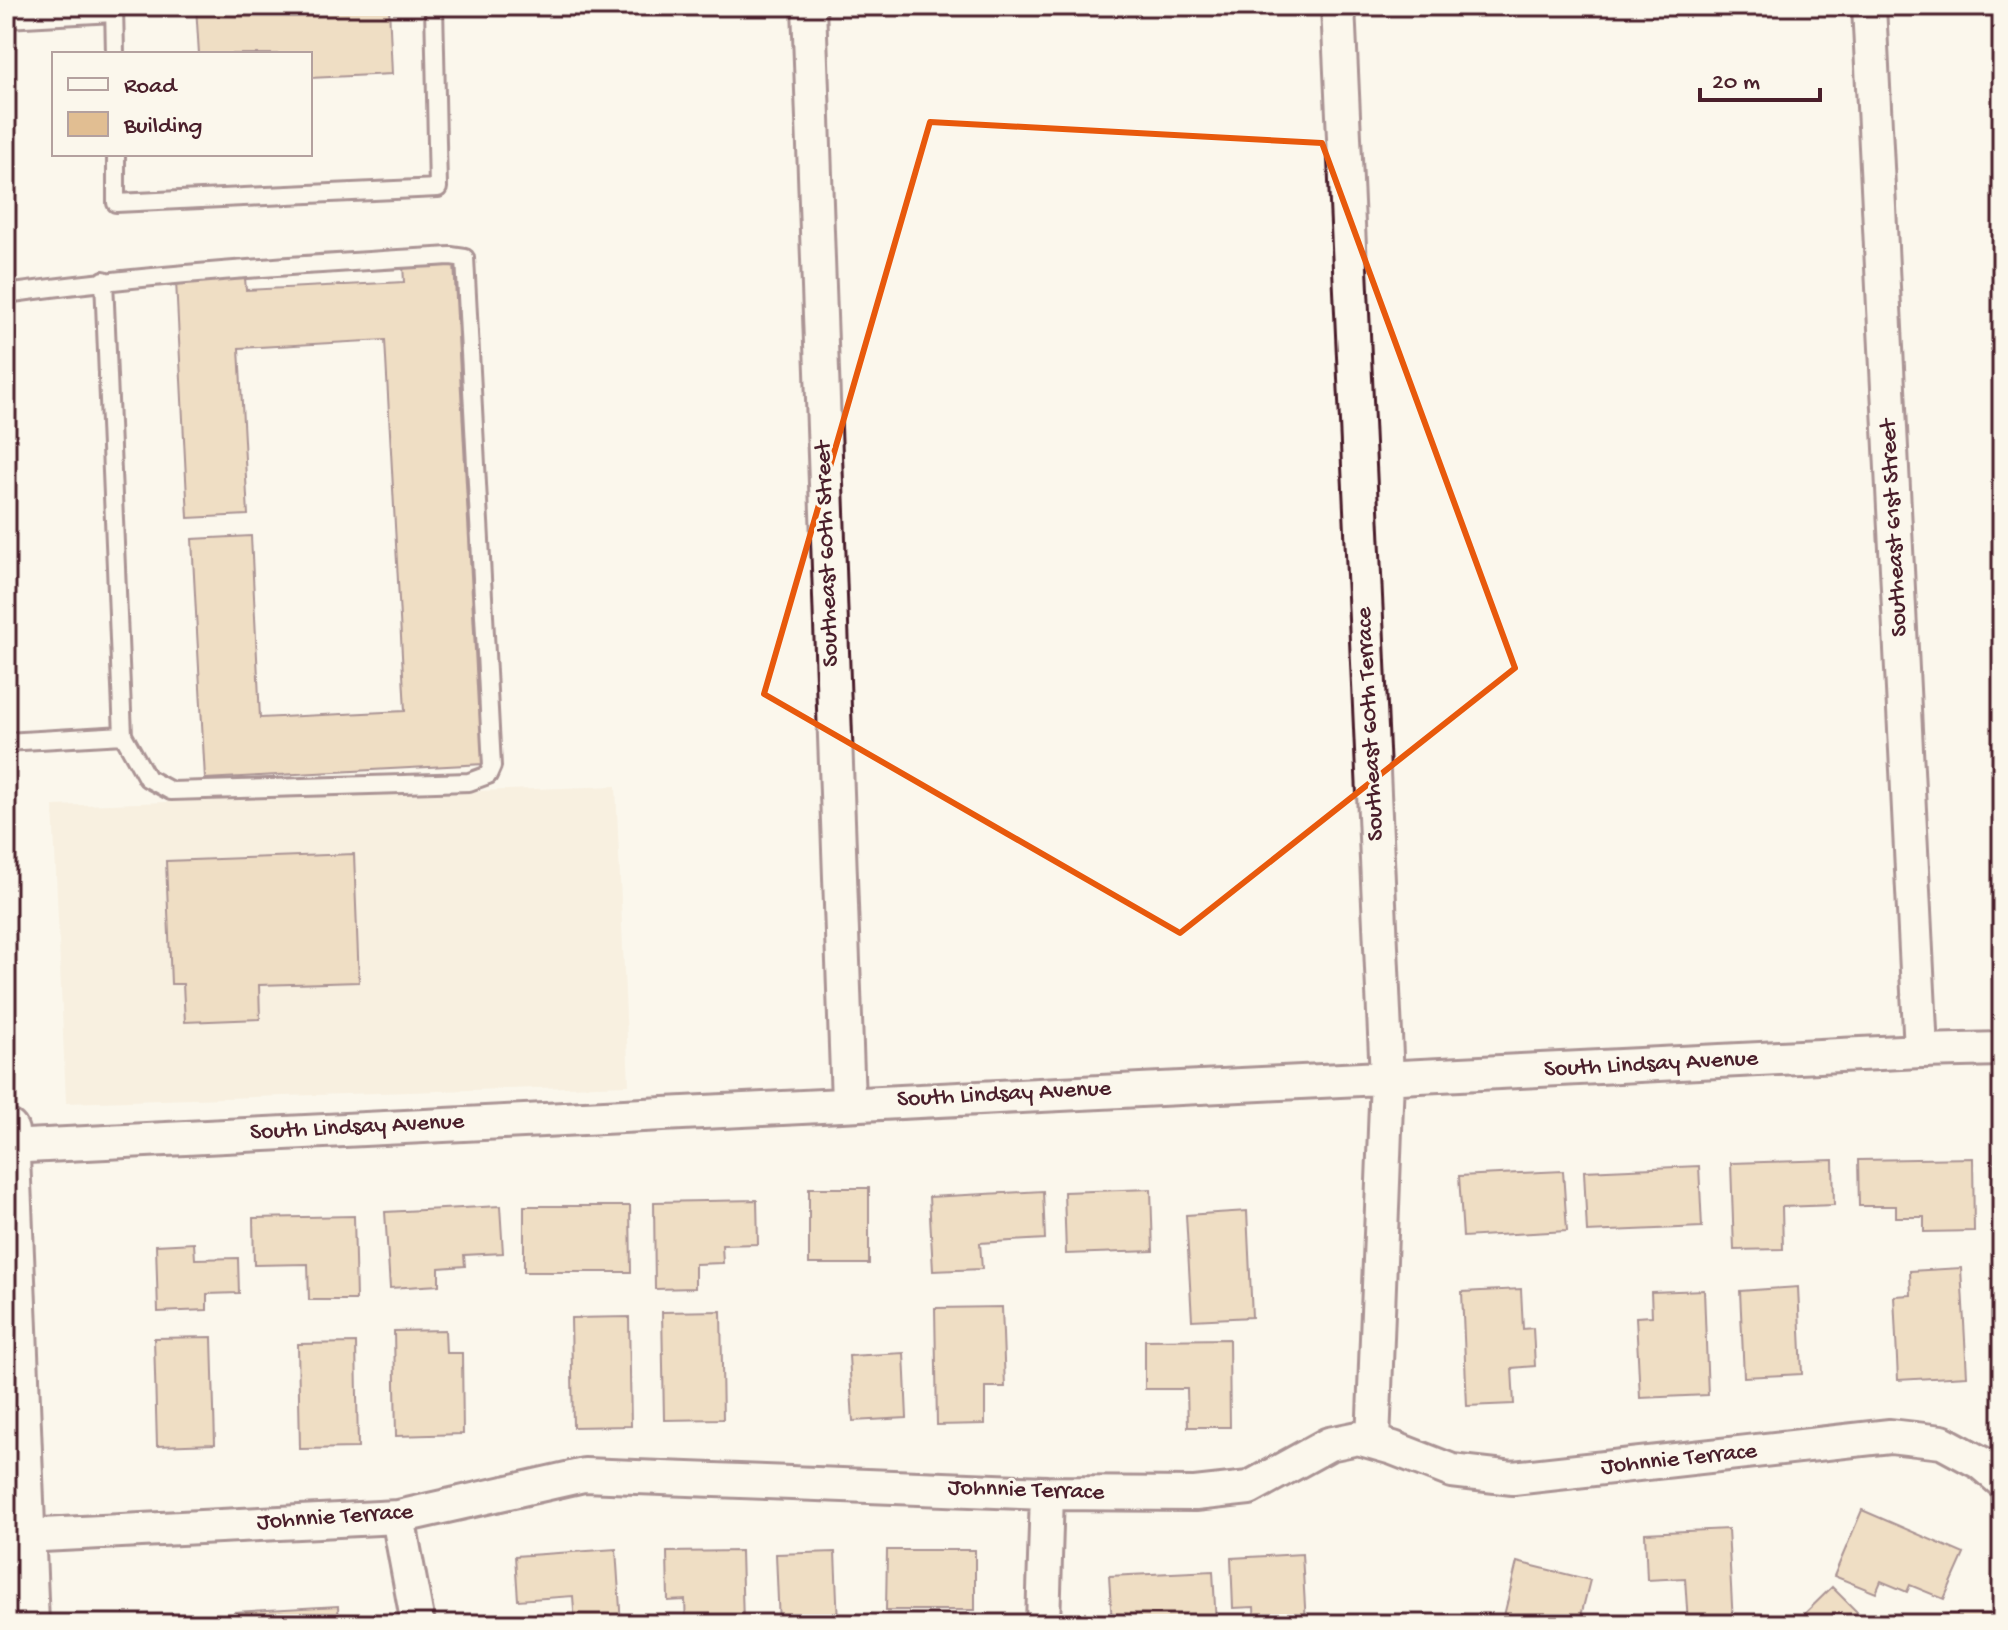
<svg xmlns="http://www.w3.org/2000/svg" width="2008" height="1630" viewBox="0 0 2008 1630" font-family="'Gochi Hand',sans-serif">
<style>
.built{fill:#f3e6d1}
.building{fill:#e1be92;stroke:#4a1f2b;stroke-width:2}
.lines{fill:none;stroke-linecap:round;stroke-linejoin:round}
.lane-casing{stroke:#4a1f2b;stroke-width:22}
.street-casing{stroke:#4a1f2b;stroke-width:38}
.secondary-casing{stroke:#4a1f2b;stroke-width:50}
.lane{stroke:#fbf7ec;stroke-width:16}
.street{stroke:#fbf7ec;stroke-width:32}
.secondary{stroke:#fbf7ec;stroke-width:44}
.marked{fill:none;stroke:#e8590c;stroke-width:6;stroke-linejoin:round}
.labels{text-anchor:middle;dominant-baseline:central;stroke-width:6;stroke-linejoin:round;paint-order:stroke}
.street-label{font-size:24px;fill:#4a1f2b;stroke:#fbf7ec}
</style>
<rect width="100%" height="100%" fill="#fbf7ec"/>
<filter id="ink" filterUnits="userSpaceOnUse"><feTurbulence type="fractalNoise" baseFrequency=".0125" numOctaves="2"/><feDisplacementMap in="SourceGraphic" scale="16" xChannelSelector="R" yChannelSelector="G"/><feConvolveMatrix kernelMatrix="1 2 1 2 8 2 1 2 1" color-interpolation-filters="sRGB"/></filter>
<g filter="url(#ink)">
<path class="built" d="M616,786L629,1085L66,1103L53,806Z"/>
<path class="building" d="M196,6H389L392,74L310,78V54H199Z
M454,262L478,705H482L484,764L205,779L192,539L251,536L260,718L405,711L385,340L239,348L248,515L188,518L176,281L245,278L246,290L404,282L403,265Z
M354,854L359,982L259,985L260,1019L185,1022L183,984H171L166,861Z
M1994,1153H2002V1215H1994Z
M1973,1158L1974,1231L1924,1232V1217H1896V1206H1859L1858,1160Z
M1833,1160L1834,1205L1782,1207L1783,1249L1734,1250L1731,1163Z
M1699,1166L1702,1227L1587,1232L1584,1171Z
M1563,1171L1567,1231L1463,1237L1459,1176Z
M809,1188H869V1264H809Z
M1151,1189L1153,1251L1066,1254L1064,1192Z
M1043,1191L1045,1239L980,1243L982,1269L933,1271L929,1197Z
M757,1200L758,1244L722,1245L723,1263L695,1264V1288L655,1289L654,1202Z
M500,1206L503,1253L464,1255L465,1266L439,1268V1285L390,1288L385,1212Z
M524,1206H630L631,1272H524Z
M1247,1211L1252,1317L1192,1320L1186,1215Z
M354,1216L356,1300H309L308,1264L254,1265L253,1218Z
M194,1243L195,1259L238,1258L239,1293L207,1294V1310L158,1312L156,1245Z
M1961,1268L1967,1376L1898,1380L1894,1296L1911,1295L1910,1271Z
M1798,1287L1802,1374L1744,1377L1740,1291Z
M1521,1289L1523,1329L1533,1328L1535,1366L1512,1368L1514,1404L1467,1406L1462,1292Z
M1704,1290L1708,1395L1640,1398L1636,1317L1652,1316L1651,1292Z
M1002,1307L1005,1387H985V1424L937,1425L935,1308Z
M721,1311L723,1419L664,1420L662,1312Z
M629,1317L631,1426L573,1427L571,1318Z
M445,1330L446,1353H462L463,1434L396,1436L394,1331Z
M212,1337L215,1444L157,1446L154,1338Z
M1229,1339L1230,1427H1188L1187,1389H1145V1340Z
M356,1343L358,1448L300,1449L298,1344Z
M904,1353L907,1418L853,1421L849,1356Z
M1862,1510L1964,1554L1944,1599L1910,1585L1907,1592L1881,1581L1876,1593L1834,1576Z
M1728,1529L1733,1624H1688L1685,1578L1647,1580L1645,1533Z
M616,1549L621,1624H575L573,1596L518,1600L515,1556Z
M887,1550H975V1610H886Z
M741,1551L743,1624H686L685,1600L668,1601L667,1552Z
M835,1552L838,1624H779L776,1554Z
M1302,1554L1306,1624H1255L1254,1607L1233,1608L1231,1558Z
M1517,1562L1590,1580L1579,1624H1502Z
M1213,1571L1216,1624H1112L1109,1576Z
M1832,1587L1865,1620L1861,1624H1794Z
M338,1606L339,1624H235L234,1612Z
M1945,1614H1993V1624H1945Z"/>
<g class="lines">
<g class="lane-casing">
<path id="lane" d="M114,6L115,54
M6,19L114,13
M116,154V203L438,188L434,6
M104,280L123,735
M6,294C154,273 302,265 451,256L465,258L492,766L488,775L469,782L171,791L147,778L123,735L6,742"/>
</g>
<g class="street-casing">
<path id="street" d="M809,6L848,1102
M1338,6L1387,1078L1373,1442
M1869,6L1921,1051
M7,1147C645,1113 1283,1084 1921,1051L2002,1049
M398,1517L418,1624
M22,1536L398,1517L584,1475L1047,1493L1195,1494L1249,1488L1329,1444L1358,1438L1393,1448L1452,1471L1513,1478L1890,1436L1942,1442L1981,1463L2002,1481
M1043,1624L1047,1493"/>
</g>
<g class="secondary-casing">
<path id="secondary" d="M6,1132L26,1624"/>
</g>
<use href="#lane" class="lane"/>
<use href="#street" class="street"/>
<use href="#secondary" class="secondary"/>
</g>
</g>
<path d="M0 0H2008V1630H0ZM930,122L1322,143L1515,668L1180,933L764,694Z" fill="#fbf7ec" fill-opacity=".55" fill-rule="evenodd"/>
<path class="marked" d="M930,122L1322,143L1515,668L1180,933L764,694Z"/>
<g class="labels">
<g class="street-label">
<text transform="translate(1895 528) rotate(-93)">Southeast 61st Street</text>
<text transform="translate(828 554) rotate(-92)">Southeast 60th Street</text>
<text transform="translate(1371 724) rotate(-93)">Southeast 60th Terrace</text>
<text transform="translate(1651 1065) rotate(-3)">South Lindsay Avenue</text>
<text transform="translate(1004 1095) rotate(-3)">South Lindsay Avenue</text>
<text transform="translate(357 1128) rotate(-3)">South Lindsay Avenue</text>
<text transform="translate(1679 1460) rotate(-6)">Johnnie Terrace</text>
<text transform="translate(1026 1491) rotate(2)">Johnnie Terrace</text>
<text transform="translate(335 1518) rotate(-4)">Johnnie Terrace</text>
</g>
</g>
<rect width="2008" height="1630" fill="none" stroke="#fbf7ec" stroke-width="32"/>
<rect x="16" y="16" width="1976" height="1598" fill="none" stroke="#4a1f2b" stroke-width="3" filter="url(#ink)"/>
<rect x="52" y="52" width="260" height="104" fill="#fbf7ec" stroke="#b4a19f" stroke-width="2"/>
<rect x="68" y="78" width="40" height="12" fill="#fbf7ec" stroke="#b4a19f" stroke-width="2"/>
<text x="124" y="92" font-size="24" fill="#4a1f2b">Road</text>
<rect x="68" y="112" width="40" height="24" fill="#e1be92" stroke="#b4a19f" stroke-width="2"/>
<text x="124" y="132" font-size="24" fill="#4a1f2b">Building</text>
<path d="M1700 88v12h120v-12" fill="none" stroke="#4a1f2b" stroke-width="4"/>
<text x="1712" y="88" font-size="24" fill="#4a1f2b" stroke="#fbf7ec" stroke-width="6" paint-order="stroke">20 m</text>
</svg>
